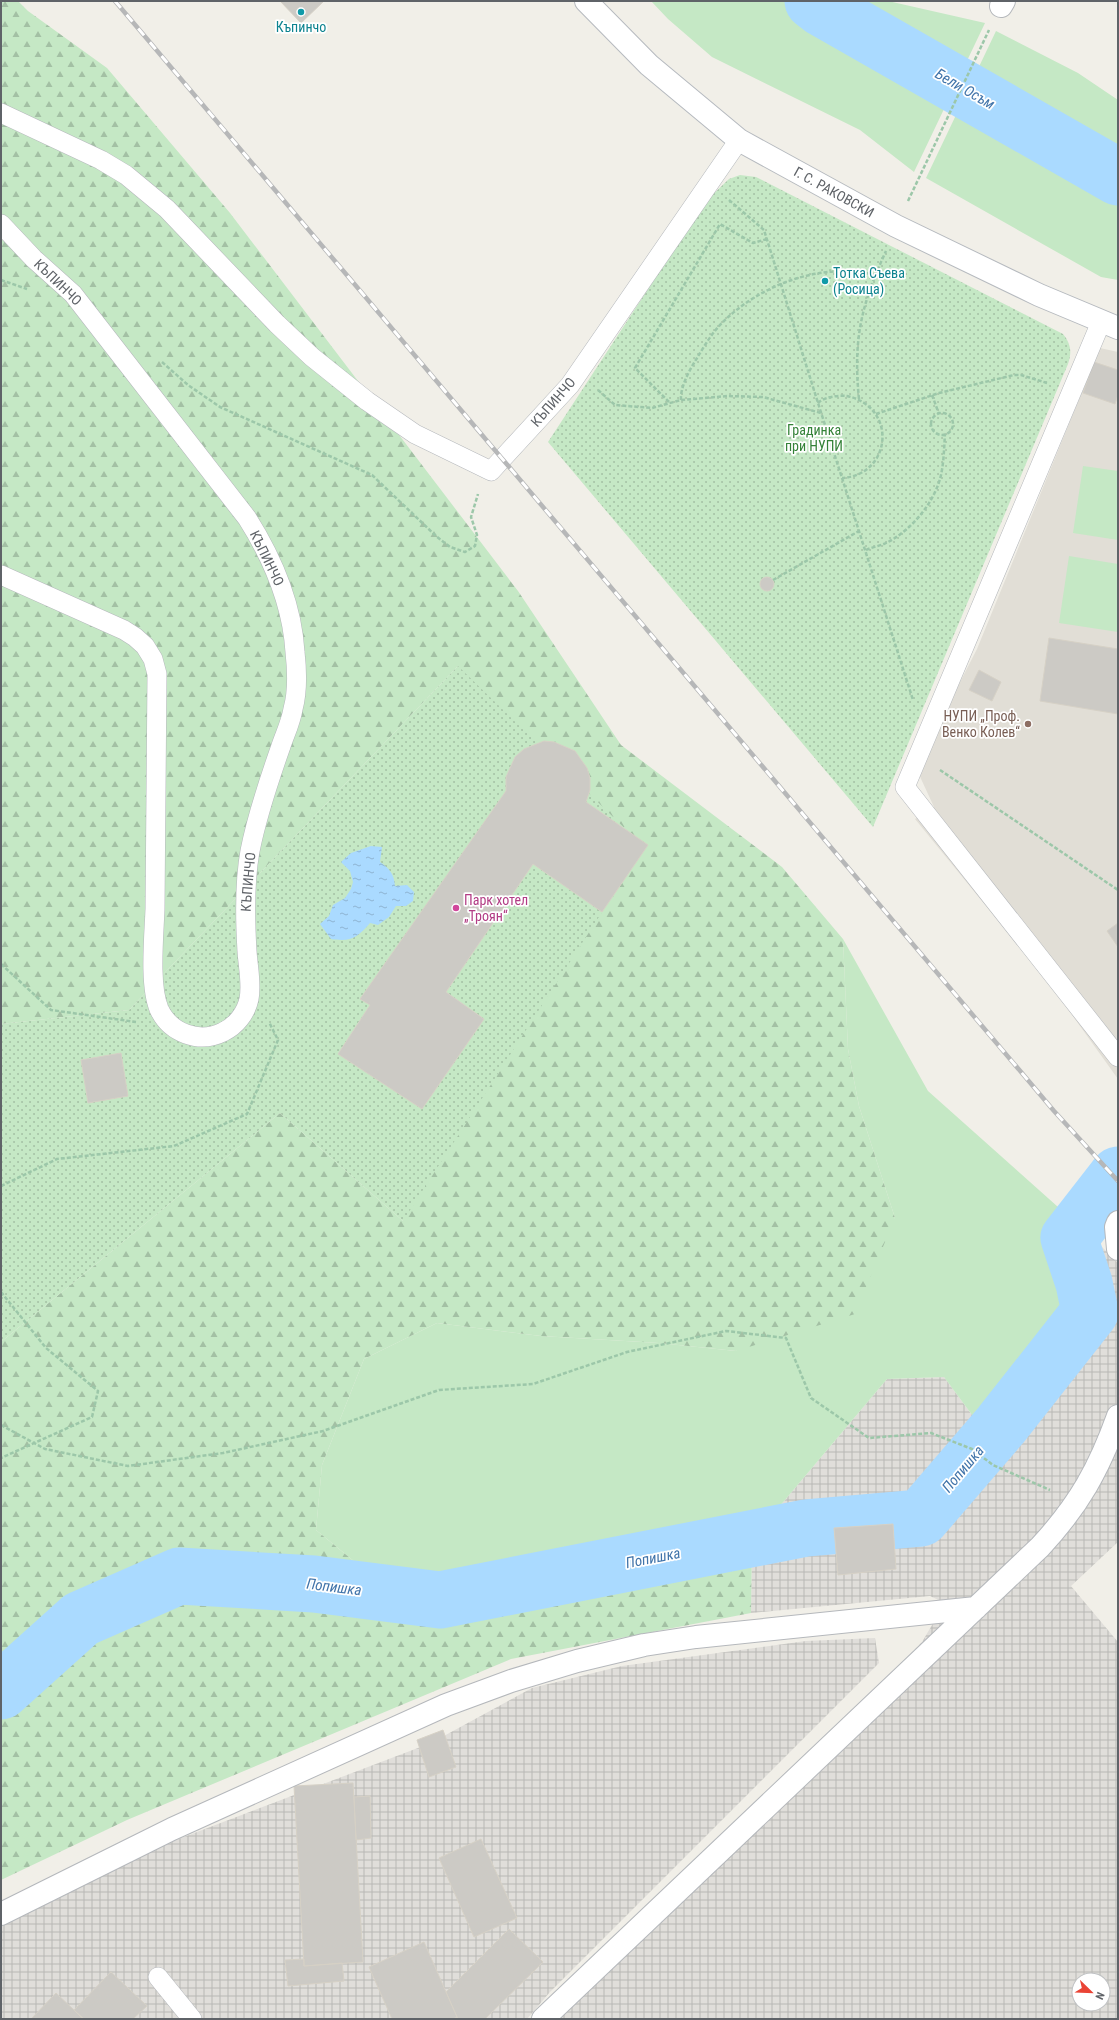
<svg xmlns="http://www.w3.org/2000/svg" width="1119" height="2020" viewBox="0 0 1119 2020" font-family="'Roboto Condensed',sans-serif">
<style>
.industrial{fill:url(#industrial-grid);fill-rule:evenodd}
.education{fill:#e1ded6}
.green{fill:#c5e8c5}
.forest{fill:url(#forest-firs)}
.park{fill:url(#park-dots)}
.water{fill:url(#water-ripples)}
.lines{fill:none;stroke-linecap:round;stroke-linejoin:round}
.river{stroke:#aadaff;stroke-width:57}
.building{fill:#cccac5;stroke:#d6d1c6}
.lane-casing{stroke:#b5b8bc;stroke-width:20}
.street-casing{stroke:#b5b8bc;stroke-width:24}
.secondary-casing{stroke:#b6babf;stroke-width:24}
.path{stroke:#9cc7a9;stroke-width:2.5;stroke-dasharray:4 2;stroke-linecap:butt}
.lane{stroke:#fff;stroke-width:19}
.street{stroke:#fff;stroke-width:22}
.secondary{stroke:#fff;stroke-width:22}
.rail-casing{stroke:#b6b7b8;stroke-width:4.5}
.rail{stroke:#fff;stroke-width:3;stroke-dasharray:9;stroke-linecap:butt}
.culture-dot{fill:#0f9aa8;stroke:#fff;stroke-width:1.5}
.education-dot{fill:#8d6e63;stroke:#fff;stroke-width:1.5}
.hotel-dot{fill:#d1479c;stroke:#fff;stroke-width:1.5}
.labels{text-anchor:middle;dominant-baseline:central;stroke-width:3.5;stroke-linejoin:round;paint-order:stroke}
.culture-label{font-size:14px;fill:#0d838f;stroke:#fff}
.street-label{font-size:14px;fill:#5f6368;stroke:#fff}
.park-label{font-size:14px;fill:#348238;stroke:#fff}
.education-label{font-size:14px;fill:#785e54;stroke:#fff;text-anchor:end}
.hotel-label{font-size:14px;fill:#b23c85;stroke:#fff;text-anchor:start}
.water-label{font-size:15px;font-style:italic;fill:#4174aa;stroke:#fff}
</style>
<defs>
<pattern id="industrial-grid" width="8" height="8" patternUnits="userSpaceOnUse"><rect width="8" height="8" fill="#e0deda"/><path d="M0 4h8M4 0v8" fill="none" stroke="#b9b8b5"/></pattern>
<pattern id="forest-firs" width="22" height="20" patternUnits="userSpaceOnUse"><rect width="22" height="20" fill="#c5e8c5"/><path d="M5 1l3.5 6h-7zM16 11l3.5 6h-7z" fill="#a3c0a4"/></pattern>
<pattern id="park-dots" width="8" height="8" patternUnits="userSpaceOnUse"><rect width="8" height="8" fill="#c5e8c5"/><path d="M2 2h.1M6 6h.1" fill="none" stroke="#a3c0a4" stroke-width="1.8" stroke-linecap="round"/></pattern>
<pattern id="water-ripples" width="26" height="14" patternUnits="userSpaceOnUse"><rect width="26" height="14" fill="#aadaff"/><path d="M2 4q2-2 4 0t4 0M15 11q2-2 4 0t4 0" fill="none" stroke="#8eb4d2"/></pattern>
</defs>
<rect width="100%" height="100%" fill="#f1efe8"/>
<path class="industrial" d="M1095,1240L1118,1263V1542L1071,1586L1118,1642V2019H560L922,1642L945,1603L930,1596L751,1613L752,1539L887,1379L944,1377L981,1427L1066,1330L1080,1273ZM1079,1980H1103V2004H1079Z
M875,1638L879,1663L550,1992L527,2019H1V1923L176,1840L431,1743L532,1688L622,1666L806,1641Z"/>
<path class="education" d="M1100,348L1118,352V1079L1052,987L915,819L934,807L916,768L977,649Z"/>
<path class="green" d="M651,1H888L985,23L914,172L860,130L712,57L668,19Z
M996,31L1078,73L1118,100V280L1101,277L926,178Z
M1083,466L1118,471V540L1073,533Z
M1069,556L1118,564V632L1059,623Z
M843,939L928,1091L1095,1240L1080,1273L1066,1330L981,1427L944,1377L887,1379L752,1539L404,1587L361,1567L316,1530L322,1465L364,1359L437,1323L541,1336L659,1343L736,1351L895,1218L859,1106L848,1049Z"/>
<path class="forest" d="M1,1H18L28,11L107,68L230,213L518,591L621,745L782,867L843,939L848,1049L859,1106L895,1218L855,1314L736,1351L659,1343L541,1336L437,1323L364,1359L322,1465L316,1530L361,1567L403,1587L752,1539L751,1613L511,1659L127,1820L1,1880V1342L280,1113L403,1221L458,666L129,1010L1,1024Z"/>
<path class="park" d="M740,175L756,177L1063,334C1071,344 1072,352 1068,364L873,827L548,442L705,202L729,179Z
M458,666L644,847L403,1221L280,1113L1,1342V1024L129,1010Z"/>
<path class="water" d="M371,846L382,847L380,862C390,869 394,874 395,886L407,885L414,892L413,901L406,906H396L389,917L378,925L370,923C357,938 351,942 331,939L320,924L329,916L333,905L345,898L351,889L353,882L350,871L341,862L351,853Z"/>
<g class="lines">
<path class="river" d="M813,1L822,8L1118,177
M1,1691L81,1619L179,1576L314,1584L440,1600L806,1528L921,1518L1001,1425L1090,1312L1084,1283L1069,1238L1118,1175"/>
</g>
<path class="building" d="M280,1H324L301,23Z
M1094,362L1118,370V395L1115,404L1083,393Z
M760 584a7 7 0 1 1 14 0a7 7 0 1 1-14 0Z
M1049,638L1118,649V714L1040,701Z
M979,670L1001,682L992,701L969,690Z
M544,741L554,742L575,751L587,768L590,778V790L586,802L648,845L602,912L533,864L446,992L484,1019L422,1109L338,1054L370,1005L360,999L506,791V777L515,757L524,749Z
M1118,923V947L1107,931Z
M121,1053L128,1096L88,1103L81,1060Z
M893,1524L896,1569L838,1575L834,1528Z
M443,1730L456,1767L429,1777L417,1740Z
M353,1783L363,1962L304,1966L294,1786Z
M370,1796L371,1838L356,1840L354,1797Z
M481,1839L517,1918L474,1937L439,1858Z
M509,1929L543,1962L485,2019H458L446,1992Z
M424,1942L457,2017L453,2019H392L369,1967Z
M304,1959V1966L342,1963L344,1981L288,1986L285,1960Z
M111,1972L147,2006L133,2019H84L74,2010Z
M56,1993L74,2010L83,2019H31Z"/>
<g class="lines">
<g class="lane-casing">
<path id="lane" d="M1,113L101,160L126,175L167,209L277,324L312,357L367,401L415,434L491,471L570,385L739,140
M1,224L34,259L73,294L247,518C273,559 292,603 295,652C297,670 298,691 293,709C291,722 285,734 281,746C269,780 257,815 250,851C244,884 245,918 247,951C248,967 252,984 249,999C246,1013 236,1026 223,1032C199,1044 170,1033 159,1009C149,985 154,936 155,909C155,830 156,752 157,674L153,659L145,646L135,637L124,630L1,575
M1101,322L905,787L1118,1057
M158,1977L192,2019"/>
</g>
<g class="street-casing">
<path id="street" d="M1001,6L1004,1
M1118,1222L1116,1227L1118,1249
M1,1914L172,1829L446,1705L511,1681L577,1661L644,1645L696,1637L976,1608
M543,2019L1040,1547C1079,1505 1099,1469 1118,1416"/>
</g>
<g class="secondary-casing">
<path id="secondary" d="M586,1L649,65L739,140L896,226L1039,295L1118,328"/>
</g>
<path class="path" d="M729,200L764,230L818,403L913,700
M908,201L989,30
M1,280L27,289
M162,362L188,385L220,407L372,475L436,536L450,547L465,552L475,546L477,535L471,517L478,494
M598,390L615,405L652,408L681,400L728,396L763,397L821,413
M932,395L939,414
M859,399C853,340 861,305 886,251
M681,400C680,387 690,369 697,358C705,345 713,331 724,321C762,284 822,262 875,275
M669,402L635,368L720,224L753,243L767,239
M818,403C824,397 838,395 847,396C898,407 892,475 842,478
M931 424a11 11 0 1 1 22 0a11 11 0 1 1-22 0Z
M876,414L939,393L1014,375H1021L1047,383
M866,550C872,547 880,546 886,543C911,531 935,502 941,475C944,461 944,448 945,434
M773,580L859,531
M940,770L1118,890
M1,964L51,1010L136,1022
M1,1186L57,1159L174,1146L247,1114L278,1040L269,1022
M1,1292L46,1348L98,1391L92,1417L1,1458
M1,1425L45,1449L128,1466L223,1453L323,1431L439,1390L533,1384L627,1352L726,1331L786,1338L811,1398L869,1438L931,1433L972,1449L993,1465L1050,1490"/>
<use href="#lane" class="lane"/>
<use href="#street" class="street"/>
<use href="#secondary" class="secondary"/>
<g class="rail-casing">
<path id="rail" d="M115,1L1054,1111L1118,1181"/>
</g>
<use href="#rail" class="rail"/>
</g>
<g class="culture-dot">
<circle cx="301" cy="12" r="4"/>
<circle cx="825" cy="281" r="4"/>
</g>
<circle class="education-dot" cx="1028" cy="724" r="4"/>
<circle class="hotel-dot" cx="456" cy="908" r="4"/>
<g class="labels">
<g class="culture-label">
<text x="301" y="27">Къпинчо</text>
<text x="833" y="273" text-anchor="start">Тотка Съева<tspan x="833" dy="16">(Росица)</tspan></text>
</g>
<g class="street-label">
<text transform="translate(834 192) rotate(29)">Г. С. РАКОВСКИ</text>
<text transform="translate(58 282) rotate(44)">КЪПИНЧО</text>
<text transform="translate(553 402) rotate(-49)">КЪПИНЧО</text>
<text transform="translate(267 558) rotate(64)">КЪПИНЧО</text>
<text transform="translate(248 882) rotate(-85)">КЪПИНЧО</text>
</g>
<g class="park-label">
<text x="814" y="430">Градинка<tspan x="814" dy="16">при НУПИ</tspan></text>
</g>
<g class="education-label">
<text x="1020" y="716">НУПИ „Проф.<tspan x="1020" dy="16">Венко Колев“</tspan></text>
</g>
<g class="hotel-label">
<text x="464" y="900">Парк хотел<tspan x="464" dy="16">„Троян“</tspan></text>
</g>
<g class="water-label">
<text transform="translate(965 89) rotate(30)">Бели Осъм</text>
<text transform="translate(963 1469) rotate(-50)">Попишка</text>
<text transform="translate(653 1558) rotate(-11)">Попишка</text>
<text transform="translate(334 1587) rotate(7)">Попишка</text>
</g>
</g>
<rect width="1119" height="2020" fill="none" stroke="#5f6368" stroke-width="4"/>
<g transform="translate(1091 1992) rotate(113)"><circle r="19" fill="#ffffff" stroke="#bfc1c3"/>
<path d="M0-3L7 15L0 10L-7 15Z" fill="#ea4335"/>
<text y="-6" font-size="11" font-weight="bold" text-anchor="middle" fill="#5f6368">N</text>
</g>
</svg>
